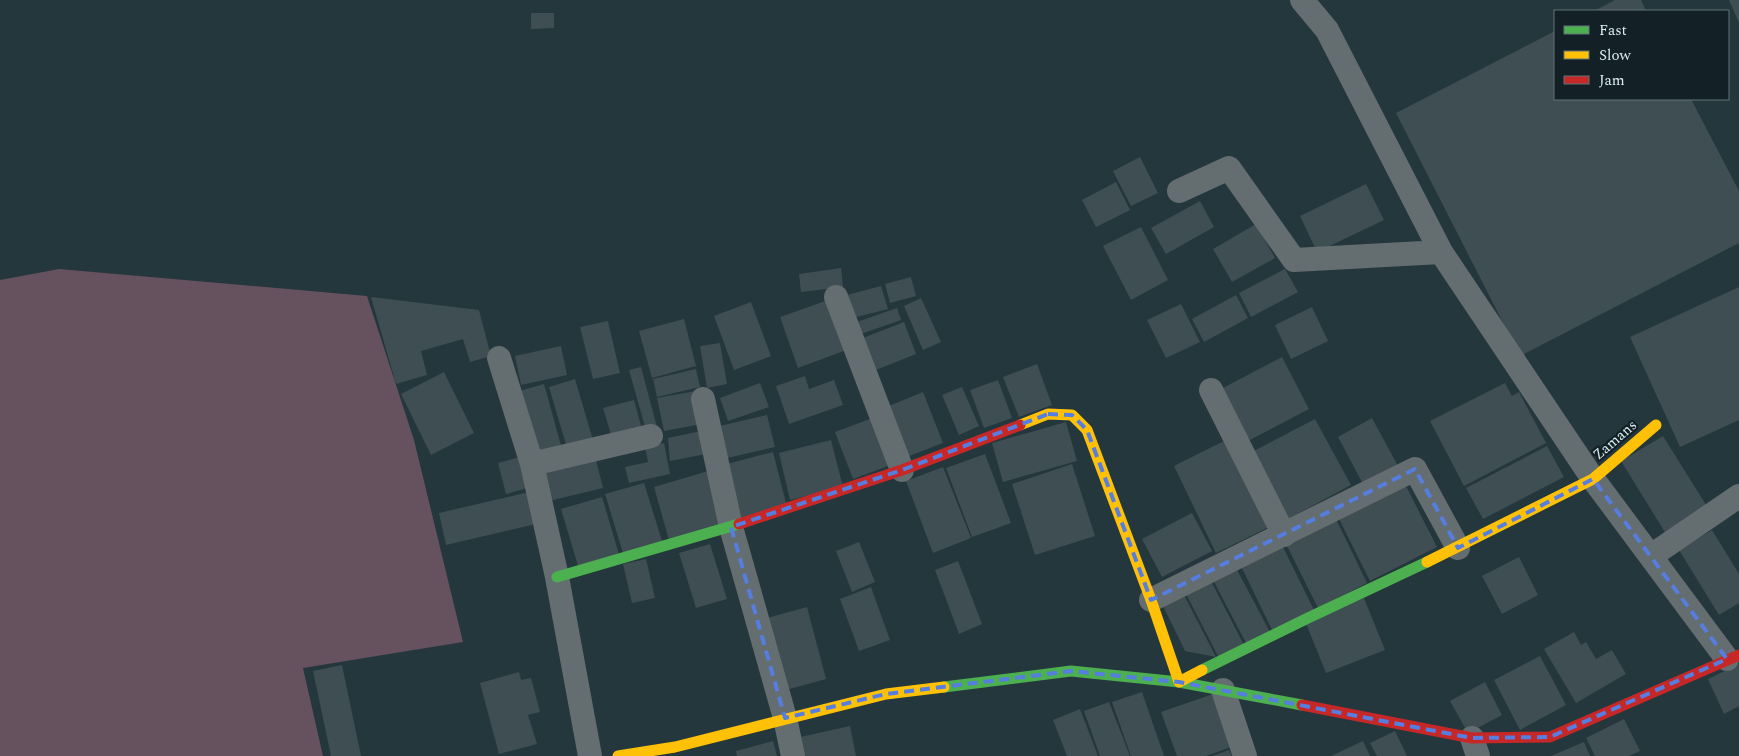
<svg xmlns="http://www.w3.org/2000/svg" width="1739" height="756" viewBox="0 0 1739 756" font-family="Spectral,serif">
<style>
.green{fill:#65525e}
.building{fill:#3f4e53}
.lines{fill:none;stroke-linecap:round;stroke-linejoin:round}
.street{stroke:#646d6f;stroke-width:24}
.fast{stroke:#4caf50;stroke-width:11}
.slow{stroke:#ffc107;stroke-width:11}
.jam{stroke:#c62828;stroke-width:11}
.marked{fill:none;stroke:#567ee0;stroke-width:4;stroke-dasharray:10 6;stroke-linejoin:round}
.labels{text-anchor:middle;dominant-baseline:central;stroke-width:4.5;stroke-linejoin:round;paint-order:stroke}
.street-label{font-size:15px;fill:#dbeef3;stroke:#132126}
</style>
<rect width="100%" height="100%" fill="#24373c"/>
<path class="green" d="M59,269L367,296L414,440L463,642L303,668L323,756H0V280Z"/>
<path class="building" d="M1615,0H1641L1646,11H1594Z
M1729,0H1739V23Z
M531,13H554V28L531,29Z
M1555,31V99H1691L1739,191V243L1520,356L1396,113Z
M1140,157L1158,193L1131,206L1113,171Z
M1116,182L1130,210L1096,227L1082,200Z
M1366,184L1384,220L1317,252L1300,216Z
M1200,201L1214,227L1166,254L1151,228Z
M1256,224L1275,258L1232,282L1213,249Z
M1141,227L1168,280L1131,300L1103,246Z
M841,268L843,287L801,292L799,274Z
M1285,269L1298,292L1251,317L1239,293Z
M911,277L916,296L890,303L885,284Z
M881,286L888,309L853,318L847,295Z
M1739,287V420L1680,447L1630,337Z
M1236,295L1248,318L1204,342L1192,319Z
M371,297L479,310L491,356L470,362L463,339L421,351L427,375L396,384Z
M921,298L941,342L923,350L904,306Z
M831,299L849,349L798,368L780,317Z
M751,302L771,356L734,370L714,316Z
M1181,304L1200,342L1166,358L1147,320Z
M1312,307L1328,341L1291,359L1275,325Z
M897,308L901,320L858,335L854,323Z
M684,319L696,366L652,378L639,331Z
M608,321L620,373L593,379L580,327Z
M904,322L916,354L871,372L858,340Z
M720,343L727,384L707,388L700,346Z
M561,346L567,375L521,385L515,356Z
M1282,357L1309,409L1246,442L1219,390Z
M1037,364L1052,405L1019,417L1003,377Z
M641,367L658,431L647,434L629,370Z
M696,369L700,387L657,397L653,379Z
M444,372L474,433L431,455L401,394Z
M805,376L809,389L834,380L843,405L789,424L776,386Z
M575,379L593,440L567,448L549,387Z
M998,380L1012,418L984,428L970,390Z
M760,383L769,407L728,421L720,398Z
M1505,383L1512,396L1519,392L1546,443L1464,486L1430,421Z
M544,384L562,449L534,457L516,392Z
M962,387L979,426L959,435L942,395Z
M696,391L702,424L664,431L657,398Z
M923,392L943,443L904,458L884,408Z
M634,400L643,433L613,441L603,408Z
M767,415L775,447L723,459L715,427Z
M878,416L896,463L853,479L835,432Z
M1372,418L1398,466L1363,484L1338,437Z
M1315,419L1351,485L1286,520L1250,453Z
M1066,422L1077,461L1003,482L992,443Z
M701,431L706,454L670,461L668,438Z
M1663,436L1708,508L1666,534L1621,461Z
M1230,438L1273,525L1216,553L1174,466Z
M831,440L843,487L790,500L779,453Z
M664,443L670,474L629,483L625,467L648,462L645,447Z
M1547,446L1564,477L1483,519L1466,488Z
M773,452L787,507L737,520L723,465Z
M985,454L1011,523L972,537L946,468Z
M523,456L531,487L506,494L498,463Z
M596,460L603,488L549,501L542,473Z
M1072,464L1095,536L1035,555L1012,484Z
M943,467L971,538L933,553L906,481Z
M708,471L723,525L669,540L654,487Z
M644,483L662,541L623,553L605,494Z
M1405,484L1437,547L1370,581L1338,517Z
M529,492L536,524L446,545L439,513Z
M602,497L619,554L578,566L561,509Z
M1192,513L1212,551L1162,577L1142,539Z
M1335,517L1367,583L1318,608L1285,542Z
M1712,530L1739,574V603L1719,615L1679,550Z
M859,542L875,582L852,592L836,551Z
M1281,543L1314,610L1272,630L1240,564Z
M710,544L727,599L696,608L679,553Z
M1519,557L1538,595L1502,614L1482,576Z
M646,559L655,598L632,603L623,564Z
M958,561L982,624L959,634L935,570Z
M1235,566L1270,632L1247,645L1212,578Z
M1210,579L1244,645L1219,658L1185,592Z
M871,587L890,640L859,651L840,599Z
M1183,593L1216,657L1185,651L1162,604Z
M1364,598L1385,650L1326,673L1305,621Z
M807,607L826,679L786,690L767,618Z
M1574,632L1581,645L1586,642L1596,659L1612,650L1626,674L1576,703L1544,649Z
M1540,656L1566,705L1520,730L1494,680Z
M1739,664V706L1724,714L1708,679Z
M342,665L361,756H331L313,671Z
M519,672L521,680L531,678L540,712L528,715L537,744L499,754L480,683Z
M1485,682L1502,715L1468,733L1450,701Z
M1142,692L1164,756H1131L1112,702Z
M1213,694L1231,747L1206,756H1177L1161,712Z
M1109,702L1130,756H1100L1084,711Z
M1080,709L1098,756H1067L1053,720Z
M1624,719L1640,751L1629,756H1595L1586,738Z
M850,726L856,756H800L796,738Z
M1395,731L1407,756H1377L1370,743Z
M773,741L777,756H737L736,751Z
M1363,741L1370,756H1331Z
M1584,742L1590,756H1551Z
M1229,750L1232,756H1212Z"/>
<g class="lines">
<path class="street" d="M1302,0L1327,30L1441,252L1593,479L1727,659
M1179,191L1229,168L1294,260L1441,252
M836,297L902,470
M499,358L532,464L557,577L590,756
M1211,390L1284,535
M703,399L731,527L785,718L793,756
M532,464L651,436
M1651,556L1739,496
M1151,600L1415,469L1458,548
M1223,690L1245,756
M1472,738L1478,756"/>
<path class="fast" d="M557,577L739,524
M1202,670L1308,618L1427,562
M944,687L1071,671L1179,682L1302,705"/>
<path class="slow" d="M1020,425L1048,414L1072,415L1087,430L1151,600L1179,682L1202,670
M1427,562L1593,479L1656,425
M618,756L675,747L886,694L944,687"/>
<path class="jam" d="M739,524L902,470L1020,425
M1302,705L1472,738L1550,737L1739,655"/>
</g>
<path class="marked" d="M1048,414L1072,415L1087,430L1151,600L1415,469L1458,548L1593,479L1727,659L1550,737L1472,738L1179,682L1071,671L886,694L785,718L731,527L902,470Z"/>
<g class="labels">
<g class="street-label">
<text transform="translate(1615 440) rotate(-41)">Zamans</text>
</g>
</g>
<rect x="1554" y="10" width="175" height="90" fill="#132126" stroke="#637378"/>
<rect x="1564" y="26" width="25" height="8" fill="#4caf50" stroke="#637378"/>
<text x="1599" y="35" font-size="15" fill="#dbeef3">Fast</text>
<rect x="1564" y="51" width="25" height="8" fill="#ffc107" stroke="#637378"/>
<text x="1599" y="60" font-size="15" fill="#dbeef3">Slow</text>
<rect x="1564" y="76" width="25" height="8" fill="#c62828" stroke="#637378"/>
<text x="1599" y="85" font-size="15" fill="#dbeef3">Jam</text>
</svg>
